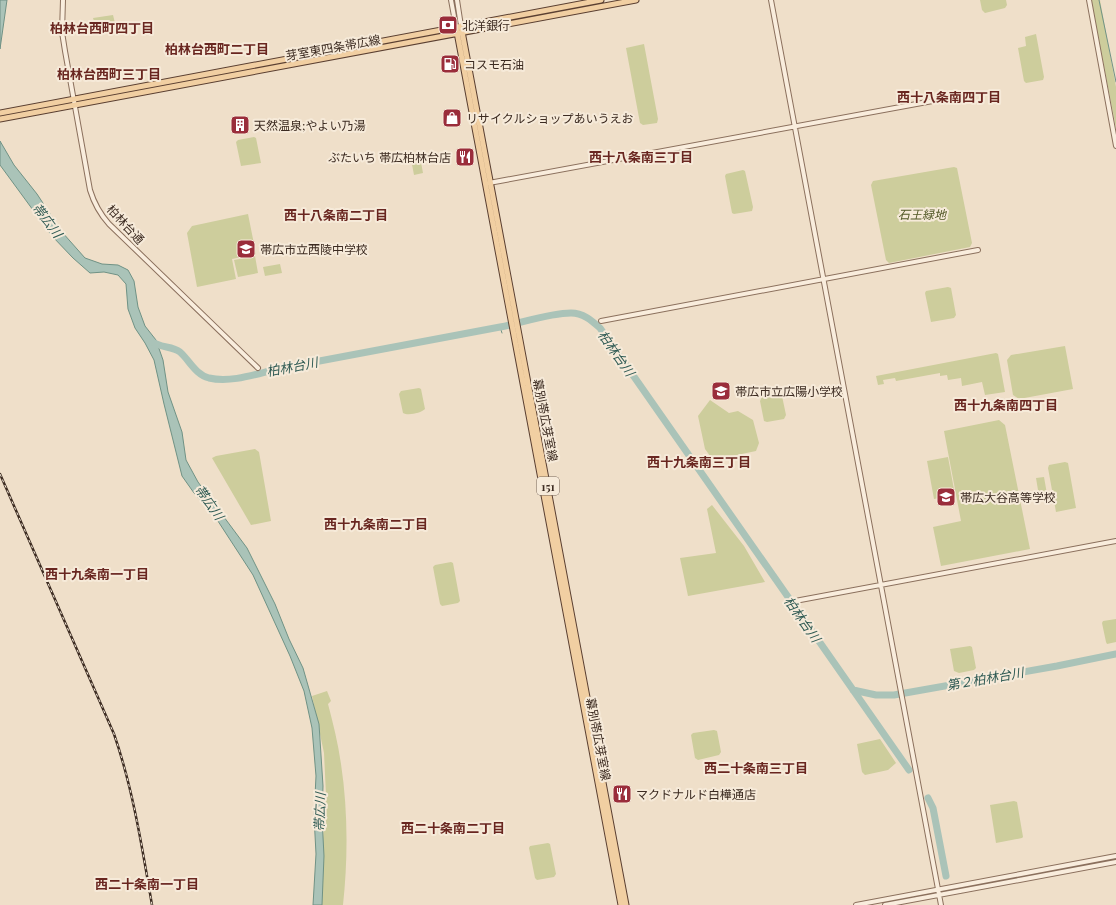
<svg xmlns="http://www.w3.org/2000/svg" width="1116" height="905" viewBox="0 0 1116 905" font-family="'Playfair Display','Noto Sans JP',serif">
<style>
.green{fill:#cdcd9c}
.water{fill:#aac3b8;stroke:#709285}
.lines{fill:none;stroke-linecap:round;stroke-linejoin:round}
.stream{stroke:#709285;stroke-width:1}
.river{stroke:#aac3b8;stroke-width:7}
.minor-casing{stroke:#8b705d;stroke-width:6}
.major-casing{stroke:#5a3f31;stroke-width:7}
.minor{stroke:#f9eddd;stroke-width:4}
.major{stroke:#f1cfa2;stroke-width:5}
.rail-casing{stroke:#3c2b21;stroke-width:2.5}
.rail{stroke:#f6ead9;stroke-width:1;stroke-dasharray:3;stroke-linecap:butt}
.labels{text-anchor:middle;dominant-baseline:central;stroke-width:4;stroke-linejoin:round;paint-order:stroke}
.shield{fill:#f6ead9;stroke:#746458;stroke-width:1}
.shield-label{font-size:11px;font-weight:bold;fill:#3c2b21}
.poi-label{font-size:12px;fill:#3c2b21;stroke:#f6ead9;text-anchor:start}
.street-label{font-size:12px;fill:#3c2b21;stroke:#f6ead9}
.park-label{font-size:12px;font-style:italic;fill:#525827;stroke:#f6ead9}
.neighbourhood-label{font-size:13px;font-weight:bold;fill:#692620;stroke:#f6ead9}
.water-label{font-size:13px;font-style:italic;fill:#305b54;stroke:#f6ead9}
</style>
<rect width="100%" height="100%" fill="#efdfc9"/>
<path class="green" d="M980,0H1006L1007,5L1005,8L985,13L982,10Z
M1091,0H1100L1116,87V128Z
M113,15L116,27L108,26L105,29C98,28 95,25 93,18Z
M1036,34L1044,77L1043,80L1026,83L1024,81L1018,48L1026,46L1025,37Z
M644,44L658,119L657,123L643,125L640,123L626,48Z
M254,137L256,138L261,163L241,166L236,142L238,140Z
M420,157L423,173L414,175L411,159Z
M954,167L957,168L972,243L970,247L889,263L886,260L871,185L873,181Z
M743,170L745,171L753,207L752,211L734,214L732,213L725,176L726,174Z
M248,214L256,254L232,259L236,279L197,287L187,233L192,226Z
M255,256L258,273L238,277L234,260Z
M280,264L282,273L265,276L263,267Z
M948,287L951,288L956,315L954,318L931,322L925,293L926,291Z
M1065,346L1073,389L1019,399L1013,395L1007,360L1011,355Z
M996,353L998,354L1005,392L985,395L982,382L962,386L961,378L948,380L947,375L940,376V373L896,381L895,378L883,380L884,384L878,385L876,376Z
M419,388L421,389L425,409C421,413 408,416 403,413L399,394L401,391Z
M779,394L782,396L786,415L784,419L767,422L764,421L760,401L762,397Z
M710,400L729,413L738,411L753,420L759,443L756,451L713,460L705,449L698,416Z
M999,420L1005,425L1030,549L941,566L933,527L961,521L944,431Z
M255,449L259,452L271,521L251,525L212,458L216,456Z
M948,457L955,495L934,499L927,461Z
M1065,462L1068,463L1076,508L1056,512L1048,468L1049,465Z
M1044,477L1047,494L1039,496L1036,478Z
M712,505L744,546L765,582L688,596L680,558L716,553L707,509Z
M451,562L453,563L460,601L458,603L442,606L440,604L433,567L435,565Z
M1116,619V642L1107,644L1106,642L1102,623L1103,621Z
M970,646L972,647L976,668L974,670L959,673L954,671L950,649Z
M327,691L331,701L328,704C333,723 338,743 341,764C348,810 348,859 343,905H320L321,865L326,795L324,753L312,696Z
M714,730L717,731L721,752L719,755L698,760L695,758L691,735L693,733Z
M880,739L896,763L888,770L865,775L862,772L857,744Z
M1014,801L1017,802L1023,837L1022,838L996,843L990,805Z
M548,843L550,844L556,874L554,877L537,880L535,878L529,848L530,846Z"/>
<path class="water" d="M0,0H7L0,49Z
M0,141L14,165L37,194L62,232L85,258L102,264L118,265L128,270L134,281L138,307L145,326L156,340L163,360L168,392L182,432L186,460L198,482L247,548L275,604L289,639L303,668L319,724L323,786L322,818L324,856L322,905H313L316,854L314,816L316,776L312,728L304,691L290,656L253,575L214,515L194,493L182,476L164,404L154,360L145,343L135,328L128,309L126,284L118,275L104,272L90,273L73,258L52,236L0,165Z"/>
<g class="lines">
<path class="stream" d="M1099,0L1116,82
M500,327L502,333"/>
<path class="river" d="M150,340C160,349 171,345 180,352C190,361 195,374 209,378C231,383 256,374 277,369C351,355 426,341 500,327C521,323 550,313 571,313C583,313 591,320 600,328L909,770
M853,690L876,695H894L1057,666L1116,654
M928,798L933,808L946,876"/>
<g class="minor-casing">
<path id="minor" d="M63,0L62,32L65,51L90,190C94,203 100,214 109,224L258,368
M451,0L456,27
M457,0L461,26
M771,0L941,905
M1089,0L1116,146
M489,183L949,98
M601,321L978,250
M795,601L1116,541
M856,905L1116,856
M885,905L1116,862"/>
</g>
<g class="major-casing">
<path id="major" d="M461,26L626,905
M456,27L621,905
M0,113L601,0
M0,119L636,0"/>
</g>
<use href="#minor" class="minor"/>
<use href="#major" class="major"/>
<g class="rail-casing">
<path id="rail" d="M0,474L114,734C133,789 142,847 152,905"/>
</g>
<use href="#rail" class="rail"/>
</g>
<defs>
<g id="bank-square" transform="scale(1)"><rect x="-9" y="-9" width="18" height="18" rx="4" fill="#9a2d3b" stroke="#f6ead9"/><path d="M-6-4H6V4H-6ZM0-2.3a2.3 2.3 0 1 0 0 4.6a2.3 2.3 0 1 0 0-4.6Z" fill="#fff"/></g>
<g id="fuel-square" transform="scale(1)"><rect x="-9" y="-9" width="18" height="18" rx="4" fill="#9a2d3b" stroke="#f6ead9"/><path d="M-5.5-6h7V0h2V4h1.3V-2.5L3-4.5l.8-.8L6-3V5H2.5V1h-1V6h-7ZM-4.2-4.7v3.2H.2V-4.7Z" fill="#fff"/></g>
<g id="shop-square" transform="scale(1)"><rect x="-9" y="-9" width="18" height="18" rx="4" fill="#9a2d3b" stroke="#f6ead9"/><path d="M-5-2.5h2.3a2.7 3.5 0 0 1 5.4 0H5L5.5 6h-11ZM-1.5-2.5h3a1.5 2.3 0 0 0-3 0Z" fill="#fff"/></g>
<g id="building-square" transform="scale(1)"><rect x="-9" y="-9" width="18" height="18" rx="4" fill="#9a2d3b" stroke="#f6ead9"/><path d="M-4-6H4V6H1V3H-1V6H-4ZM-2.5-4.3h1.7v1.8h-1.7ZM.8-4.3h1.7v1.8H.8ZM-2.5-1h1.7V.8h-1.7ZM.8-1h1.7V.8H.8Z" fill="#fff"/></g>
<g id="restaurant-square" transform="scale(1)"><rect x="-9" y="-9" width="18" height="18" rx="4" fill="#9a2d3b" stroke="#f6ead9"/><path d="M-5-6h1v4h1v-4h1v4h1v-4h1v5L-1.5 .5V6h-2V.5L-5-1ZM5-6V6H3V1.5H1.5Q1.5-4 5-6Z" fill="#fff"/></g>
<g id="school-square" transform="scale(1)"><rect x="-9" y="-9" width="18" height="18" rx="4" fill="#9a2d3b" stroke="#f6ead9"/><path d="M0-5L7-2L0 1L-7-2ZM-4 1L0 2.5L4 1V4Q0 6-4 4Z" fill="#fff"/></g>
</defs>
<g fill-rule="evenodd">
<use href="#bank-square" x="448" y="25"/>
<use href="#fuel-square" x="450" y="64"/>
<use href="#shop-square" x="452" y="118"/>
<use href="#building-square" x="240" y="125"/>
<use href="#restaurant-square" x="465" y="157"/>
<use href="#school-square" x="246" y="249"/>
<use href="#school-square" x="721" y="391"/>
<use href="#school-square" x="946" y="497"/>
<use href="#restaurant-square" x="622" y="794"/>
</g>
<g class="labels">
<rect class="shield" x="537" y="477" width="22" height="18" rx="3"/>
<g class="shield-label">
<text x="548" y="486">151</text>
</g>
<g class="poi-label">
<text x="462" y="25">北洋銀行</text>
<text x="464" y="64">コスモ石油</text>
<text x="466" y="118">リサイクルショップあいうえお</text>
<text x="254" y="125">天然温泉;やよい乃湯</text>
<text x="451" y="157" text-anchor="end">ぶたいち 帯広柏林台店</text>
<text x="260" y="249">帯広市立西陵中学校</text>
<text x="735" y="391">帯広市立広陽小学校</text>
<text x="960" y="497">帯広大谷高等学校</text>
<text x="636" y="794">マクドナルド白樺通店</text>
</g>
<g class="street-label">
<text transform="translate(333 47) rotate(-10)">芽室東四条帯広線</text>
<text transform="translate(126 224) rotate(47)">柏林台通</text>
<text transform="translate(546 420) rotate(79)">幕別帯広芽室線</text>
<text transform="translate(599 739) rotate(79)">幕別帯広芽室線</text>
</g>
<g class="park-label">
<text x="922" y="214">石王緑地</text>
</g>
<g class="neighbourhood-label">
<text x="102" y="27">柏林台西町四丁目</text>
<text x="217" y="48">柏林台西町二丁目</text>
<text x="109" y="73">柏林台西町三丁目</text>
<text x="949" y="96">西十八条南四丁目</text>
<text x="641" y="156">西十八条南三丁目</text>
<text x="336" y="214">西十八条南二丁目</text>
<text x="1006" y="404">西十九条南四丁目</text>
<text x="699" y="461">西十九条南三丁目</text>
<text x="376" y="523">西十九条南二丁目</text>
<text x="97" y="573">西十九条南一丁目</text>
<text x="756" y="767">西二十条南三丁目</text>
<text x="453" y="827">西二十条南二丁目</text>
<text x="147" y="883">西二十条南一丁目</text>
</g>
<g class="water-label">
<text transform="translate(48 220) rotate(53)">帯広川</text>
<text transform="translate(617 353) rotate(55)">柏林台川</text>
<text transform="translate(292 366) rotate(-11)">柏林台川</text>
<text transform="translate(210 502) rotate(55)">帯広川</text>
<text transform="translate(803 619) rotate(55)">柏林台川</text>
<text transform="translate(985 678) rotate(-10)">第２柏林台川</text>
<text transform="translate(319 812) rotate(-88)">帯広川</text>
</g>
</g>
</svg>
